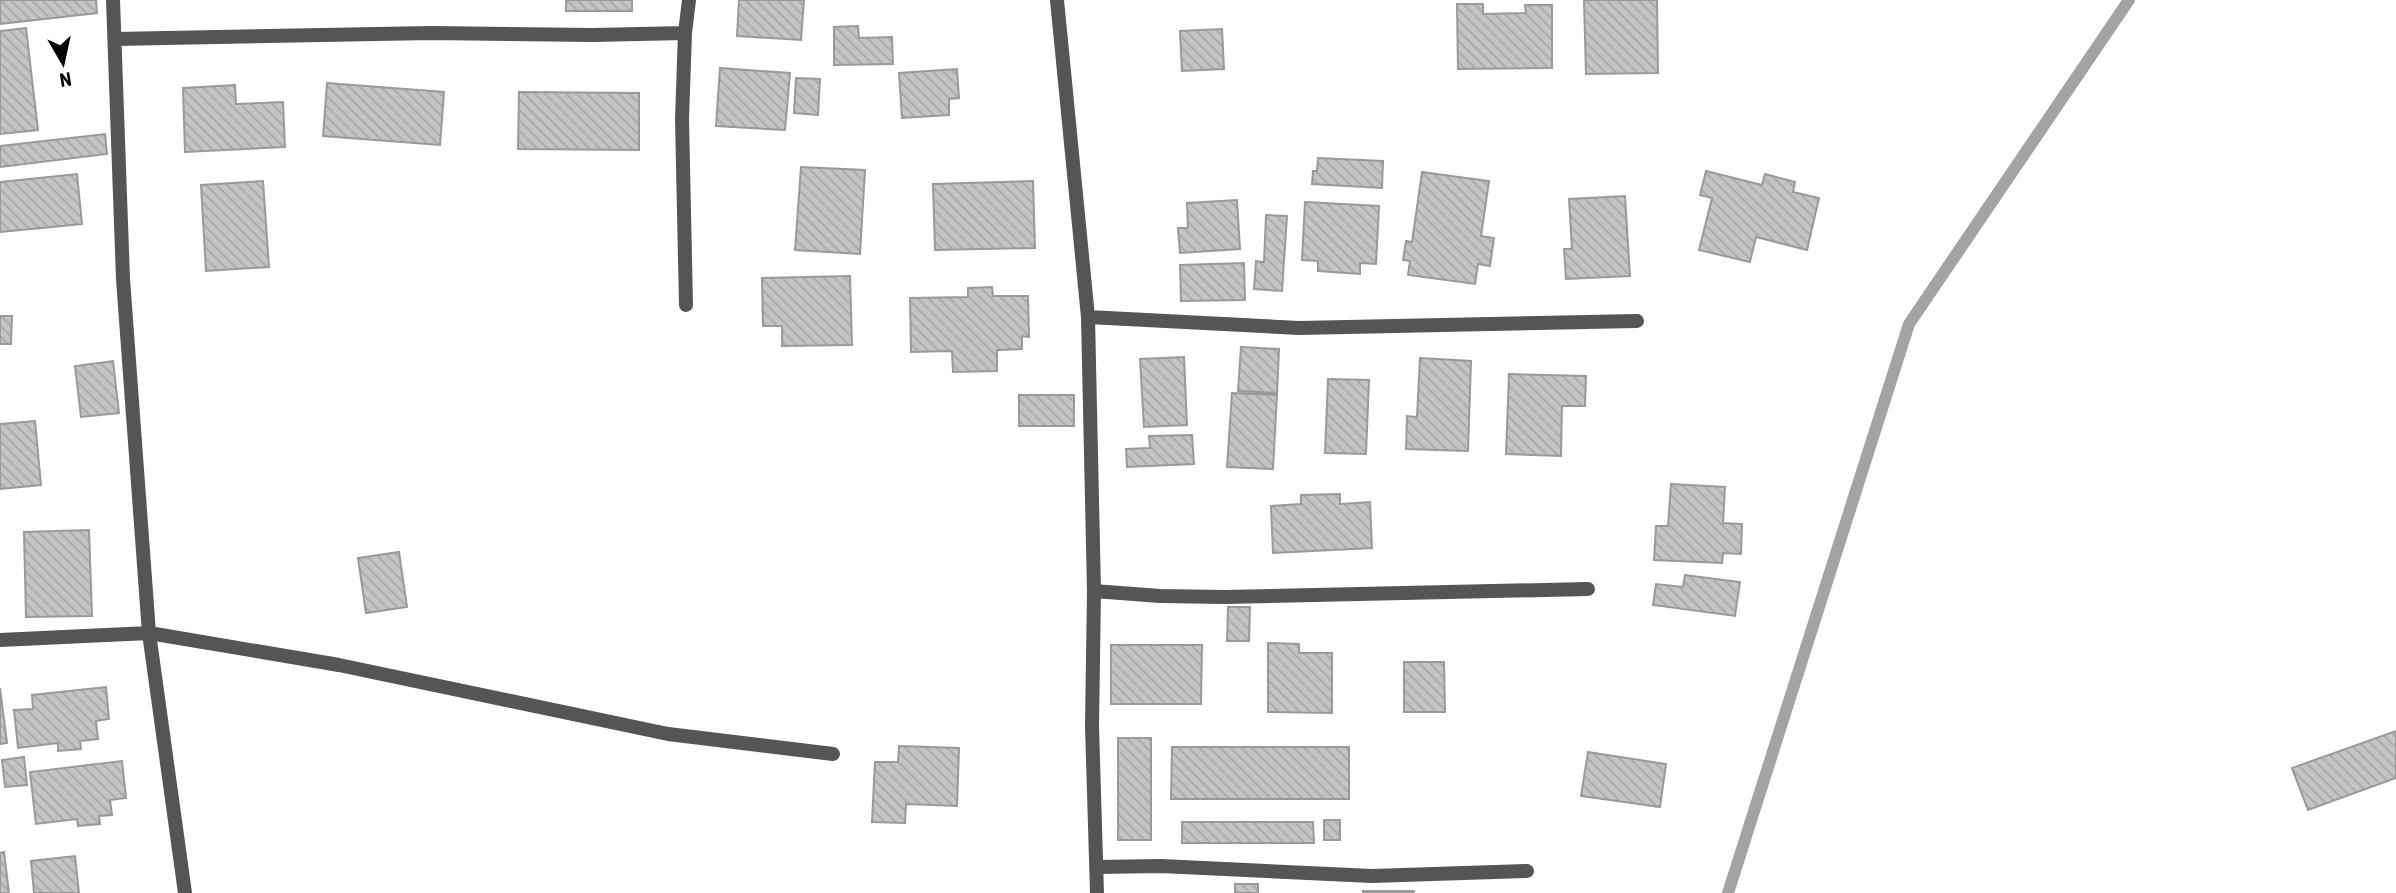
<svg xmlns="http://www.w3.org/2000/svg" width="2396" height="893" viewBox="0 0 2396 893" font-family="'Roboto Condensed',sans-serif">
<style>
.lines{fill:none;stroke-linecap:round;stroke-linejoin:round}
.stream{stroke:#a3a3a3;stroke-width:12}
.building{fill:url(#building-back-hatch);stroke:#999;stroke-width:2}
.service{stroke:#555;stroke-width:14}
.minor{stroke:#555;stroke-width:14}
</style>
<defs>
<pattern id="building-back-hatch" width="6" height="6" patternUnits="userSpaceOnUse" patternTransform="scale(1.75)"><rect width="6" height="6" fill="#c4c4c4"/><path d="M-1 5l2 2M0 0l6 6M5-1l2 2" fill="none" stroke="#a7a7a7"/></pattern>
</defs>
<rect width="100%" height="100%" fill="#fff"/>
<g class="lines">
<path class="stream" d="M1728,893L1909,324L2129,0"/>
</g>
<path class="building" d="M0,0H96L97,13L0,24Z
M566,0H632V11H566Z
M739,0H804L801,40L737,36Z
M1584,0H1657L1658,73L1586,74Z
M1457,4H1483V14L1526,13L1525,5H1552V68L1458,69Z
M858,26L859,38L892,37L893,64L834,65V27Z
M26,28L38,130L0,134V31Z
M1222,29L1224,69L1182,71L1180,31Z
M720,68L790,73L785,130L716,126Z
M957,69L959,98L949,99V115L902,118L899,73Z
M796,78L820,79L818,115L794,113Z
M327,83L444,92L440,145L323,136Z
M235,85L236,104L283,102L285,147L185,152L183,88Z
M519,92L639,93V150L518,149Z
M105,134L107,154L0,167V146Z
M1318,158L1383,161L1382,188L1312,184L1313,171H1317Z
M801,167L865,170L860,254L795,250Z
M1706,171L1762,185L1765,174L1795,182L1793,192L1819,198L1807,250L1756,237L1750,262L1699,250L1712,198L1700,195Z
M1422,172L1489,181L1481,236L1494,238L1490,266L1478,264L1475,284L1408,275L1410,261L1403,260L1406,241L1412,242Z
M77,174L82,224L0,232V182Z
M263,181L269,267L206,271L201,185Z
M1033,181L1035,248L935,250L933,184Z
M1625,196L1630,276L1566,279L1564,249H1572L1569,199Z
M1237,200L1240,249L1180,253L1178,228H1188L1187,203Z
M1305,202L1379,206L1376,264L1360,263V274L1318,271V261L1302,260Z
M1266,215L1287,216L1282,291L1254,289L1256,261L1264,262Z
M1244,263L1245,300L1181,301L1180,265Z
M850,276L852,345L782,346V326H763L762,278Z
M992,287L993,296H1028L1029,337L1022,336V349L997,350V371L953,372L952,351L911,352L910,298L968,297V288Z
M0,316H12L11,344H0Z
M1241,347L1279,349L1277,393L1238,391Z
M1184,357L1187,425L1144,427L1140,359Z
M1420,358L1471,361L1468,451L1406,449L1407,416L1417,417Z
M113,361L119,413L81,417L75,366Z
M1509,374L1586,376L1585,406H1562L1561,456L1506,454Z
M1328,379L1369,380L1366,454L1325,453Z
M1232,393L1277,395L1273,469L1227,467Z
M1019,395H1074V426H1019Z
M35,421L41,485L0,489V424Z
M1192,435L1194,464L1127,467L1126,449L1150,448L1149,436Z
M1671,484L1725,487L1723,523L1742,524L1741,554L1723,553L1722,563L1654,560L1656,526H1668Z
M1340,494V504L1370,502L1372,548L1273,553L1271,506L1301,504V495Z
M89,530L92,616L26,617L24,532Z
M399,552L407,607L366,613L358,558Z
M1685,575L1740,582L1735,616L1653,605L1656,584L1683,587Z
M1228,607H1250L1249,641H1227Z
M1268,643L1299,644V653H1332V713L1268,712Z
M1111,645H1202L1201,704H1111Z
M1404,662H1444L1445,712H1404Z
M106,687L109,719L96,721L98,739L80,741L81,749L58,751V743L18,748L14,710L33,709L32,695Z
M0,688L7,743L0,744Z
M2396,731V778L2308,810L2292,768Z
M1118,738H1151V840H1118Z
M899,746L959,748L957,806L906,804L905,823L872,822L875,762H898Z
M1172,747H1349V799H1171Z
M1588,752L1666,764L1660,807L1581,796Z
M24,757L27,785L5,787L2,760Z
M122,761L126,798L110,800L112,815L99,816L100,824L78,826L77,819L36,824L30,772Z
M1324,820H1340V840H1324Z
M1182,822H1313L1314,843H1182Z
M4,852L9,893H0V853Z
M75,856L79,893H34L31,861Z
M1235,884H1258V893H1235Z
M1363,891H1414V893H1363Z"/>
<g class="lines">
<path class="service" d="M149,633L339,665L668,734L833,754"/>
<path class="minor" d="M113,0L123,279L149,633L185,893
M1057,0L1088,317L1094,591L1092,726L1097,893
M685,33L682,119L686,305
M115,39L431,33L593,35L685,33L689,0
M1088,317L1299,328L1637,321
M1094,591L1160,596L1225,597L1588,589
M0,640L149,633
M1097,867L1161,866L1372,876L1527,871"/>
</g>
<g transform="translate(63 63) rotate(171)" stroke="#ffffff" stroke-width="5" paint-order="stroke">
<path d="M0-5L12 26L0 18L-12 26Z" fill="#000000"/>
<text y="-10" font-size="19" font-weight="bold" text-anchor="middle" fill="#000000">N</text>
</g>
</svg>
